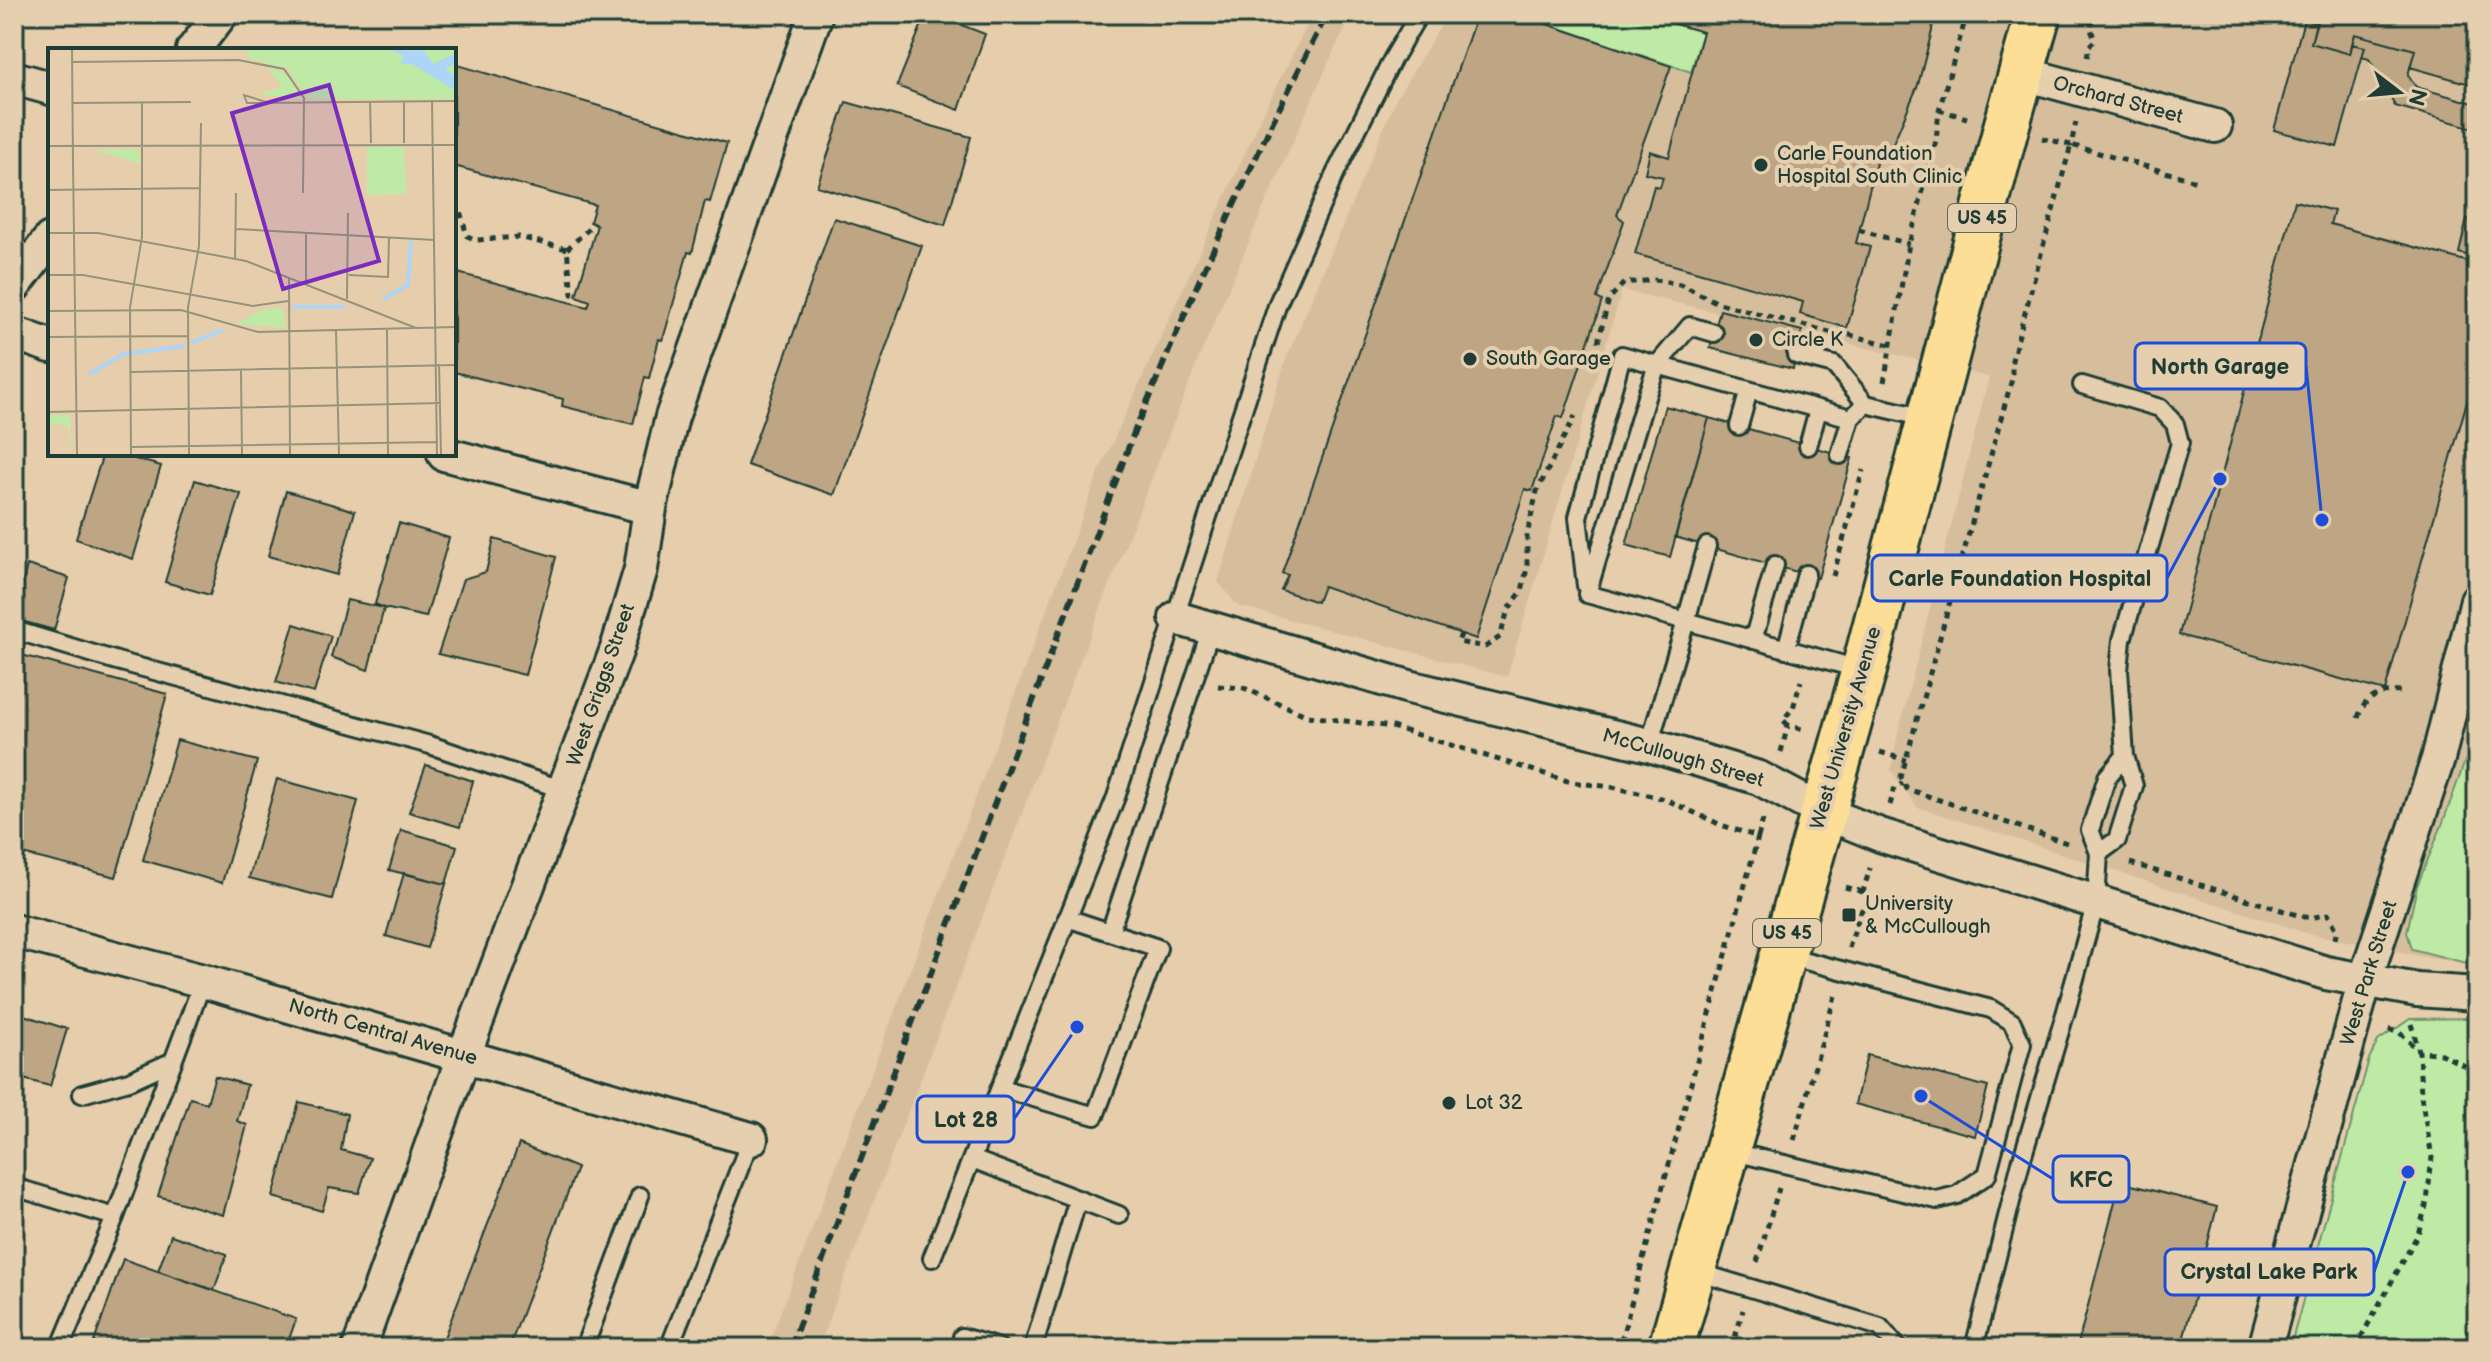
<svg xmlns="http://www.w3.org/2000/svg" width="2491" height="1362" viewBox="0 0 2491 1362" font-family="'Balsamiq Sans',sans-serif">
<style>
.built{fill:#d6be9d}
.green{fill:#bfeaa6;stroke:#6f946d;stroke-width:2}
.building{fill:#bea684;stroke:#1f3d34;stroke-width:2}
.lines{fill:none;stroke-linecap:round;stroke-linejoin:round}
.service-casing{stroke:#1f3d34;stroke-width:22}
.minor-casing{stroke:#1f3d34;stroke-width:38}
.primary-casing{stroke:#1f3d34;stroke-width:50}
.path{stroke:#1f3d34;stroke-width:5;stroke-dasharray:6 6;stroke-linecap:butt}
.service{stroke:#e5cfaf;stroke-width:16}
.minor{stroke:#e5cfaf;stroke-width:32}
.primary{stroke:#fdde96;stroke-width:44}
.rail{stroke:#1f3d34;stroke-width:6;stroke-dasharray:12 6;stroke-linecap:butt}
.poi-dot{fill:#1f3d34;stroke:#e5cfaf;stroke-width:3}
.labels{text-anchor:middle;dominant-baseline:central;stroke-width:8;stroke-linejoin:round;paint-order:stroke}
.shield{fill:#e5cfaf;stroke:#5a6959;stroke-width:2}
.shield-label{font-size:18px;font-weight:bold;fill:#1f3d34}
.street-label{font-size:20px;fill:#1f3d34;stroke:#e5cfaf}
.poi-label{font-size:20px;fill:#1f3d34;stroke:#e5cfaf;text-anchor:start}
.inset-river{fill:none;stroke:#add5f7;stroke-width:4}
.inset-road{fill:none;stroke:#96937b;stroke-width:2}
.view{fill:#7b2cbf;fill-opacity:0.15;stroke:#7b2cbf;stroke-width:4}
.inset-edge{fill:none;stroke:#1f3d34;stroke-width:4}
.leader{fill:none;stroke:#1d4ed8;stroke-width:3}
.callout-dot{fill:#1d4ed8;stroke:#e5cfaf;stroke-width:3}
.callout{fill:#e5cfaf;stroke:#1d4ed8;stroke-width:3}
.callout-label{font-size:22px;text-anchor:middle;font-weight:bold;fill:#1f3d34}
</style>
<rect width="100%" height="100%" fill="#e6cdab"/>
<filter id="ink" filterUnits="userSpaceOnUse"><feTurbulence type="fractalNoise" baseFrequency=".0125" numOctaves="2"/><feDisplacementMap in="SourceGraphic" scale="16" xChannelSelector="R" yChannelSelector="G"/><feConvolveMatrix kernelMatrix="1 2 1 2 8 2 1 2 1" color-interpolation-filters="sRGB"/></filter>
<g filter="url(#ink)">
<path class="built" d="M1313,14H1354L1336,46L1266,202L1199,358L1085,648L818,1348H767L1099,472L1267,105Z
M1448,14H2477V962L2466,963L2430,958L2306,933L1917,807L1891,770L1897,738L1989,377L1622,290L1507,677L1238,606L1218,582L1285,362L1396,99Z"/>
<path class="green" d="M1547,14H1640L1703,32L1691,72L1544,23Z
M2477,728V962L2466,963L2412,949L2407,932L2417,886L2442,825Z
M2477,1018V1348H2290L2369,1059L2378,1041L2410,1019Z"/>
<path class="building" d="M926,14H933L985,34L959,110L897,86Z
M1477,14H1547L1544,23L1671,66L1617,215L1624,221L1597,298L1602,301L1563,418L1557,416L1532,491L1525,489L1476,639L1323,586L1317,602L1281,590L1288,575L1282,573Z
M1640,14H1933L1932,31L1918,85L1891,148L1880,147L1856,243L1870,247L1847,328L1800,314L1803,302L1635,254L1654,186L1660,187L1663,177L1645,173L1650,151L1669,157L1703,32Z
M2319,14H2477V86L2410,67L2415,50L2355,34L2350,54L2311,43Z
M2304,20L2316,23L2311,43L2350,54L2352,44L2365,47L2337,147L2274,130Z
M2355,34L2415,50L2408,75L2416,87L2477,104V129L2395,106L2369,59L2362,57L2365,47L2352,44Z
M454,64L727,143L710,202L705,201L692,253L688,252L664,336L662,340L659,339L649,378L645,377L633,424L562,406L563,399L454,372V272L588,307L590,301L576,296L597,225L590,222L595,205L454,166Z
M846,102L971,137L945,225L817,186Z
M2295,201L2334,211L2330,224L2469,262L2470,256L2459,253L2467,219L2477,222V366L2385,691L2179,635Z
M834,218L922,246L834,495L747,465Z
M1720,310L1802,331L1793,369L1710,348Z
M1665,406L1709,418L1670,557L1626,545Z
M1709,418L1852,458L1818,578L1675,537Z
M103,454H117L161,466L133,559L76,539Z
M195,480L241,494L210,595L165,582Z
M286,491L355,511L337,575L268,556Z
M399,523L449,538L426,617L384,608L375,604Z
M494,539L556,557L525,675L438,654L463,579L486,572Z
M27,565L69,578L54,630L14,619Z
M347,600L384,608L368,670L331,657Z
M294,624L331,636L314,693L276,682Z
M14,653L167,694L116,877L14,852Z
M177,740L257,761L222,883L143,860Z
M426,765L473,781L460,827L409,812Z
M277,779L358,801L332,899L249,878Z
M401,830L457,846L446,884L389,870Z
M404,873L446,884L427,948L386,936Z
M14,1012L67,1029L50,1086L23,1079L14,1109Z
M1867,1055L1988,1087L1975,1136L1855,1104Z
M215,1076L247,1085L237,1121L247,1125L223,1215L158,1196L190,1098L207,1103Z
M299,1102L347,1114L341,1150L370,1158L359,1193L329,1188L322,1211L273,1197Z
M519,1144L577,1168L509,1348H440Z
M2120,1182L2217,1207L2181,1348H2077Z
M171,1235L227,1254L214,1290L158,1271Z
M123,1259L296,1319L286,1348H92Z"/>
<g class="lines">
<g class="service-casing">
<path id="service" d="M1796,355L1834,365L1866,404
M2082,385L2160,408L2175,424L2180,443L2122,640L2119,670L2125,756L2134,786L2117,840L2099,853
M1739,426L1749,390
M1808,446L1818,410
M1840,455L1851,418
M1707,546L1686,621L1862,670
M1586,586L1578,517L1622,355L1657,365L1690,326L1714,333
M14,630L117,661L430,745L564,790
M1753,640L1775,565
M1786,650L1806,574
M1649,745L1686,621L1587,594L1647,394L1657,365L1851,418L1866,404L1930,419
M1110,932L1211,629
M1000,1088L1095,1116L1158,948L1067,918
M82,1094L129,1081L173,1061
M1729,1151L1937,1200L1957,1195L1987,1175L2022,1044L2012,1022L1991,1009L1783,955
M972,1159L1119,1215
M14,1187L115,1217
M932,1258L1116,797L1278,303L1336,172L1393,58L1419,14
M1694,1271L1880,1327L1898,1348
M962,1337L999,1348
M60,1348L115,1217L203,981
M584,1348L640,1196
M669,1348L751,1139
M1033,1348L1078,1199
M1974,1348L2021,1162L2066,1011L2096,902L2099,853L2090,830L2107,777L2125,756"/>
</g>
<g class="minor-casing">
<path id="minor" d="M193,50L221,14
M2021,73L2215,126
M14,78L50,88
M14,286L50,239
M14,333L50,346
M444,454L650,508
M1176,618L1409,687L1649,745L1759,778L1823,812L1880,835L2326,973L2417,990L2477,994
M14,931L203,981L751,1139
M359,1348L464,1055L617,649L641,569L650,508L672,417L816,14
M2265,1348L2365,980L2438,759L2477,600"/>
</g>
<g class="primary-casing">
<path id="primary" d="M1671,1348L1864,670L2006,128L2038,14"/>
</g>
<path class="path" d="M2087,57L2089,46L2095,40L2090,27L2094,14
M1939,110L1967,118
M2042,138L2071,145L2076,122
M454,203L459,207L467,236L477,240L519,237L567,249L572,294L576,295
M1859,230L1909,244
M567,249L594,224
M1598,342L1609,299L1624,283L1654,280L1680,284L1718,303L1833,333L1850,335L1890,345
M1884,382L1909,244L1936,141L1939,110L1967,14
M1833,576L1863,470
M1461,634L1458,642L1485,647L1500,637L1508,610L1522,591L1527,568V535L1537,491L1575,416
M1218,686L1244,688L1308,716L1392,727L1571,782L1612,787L1665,799L1721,825L1758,837L1619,1348
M2358,718C2364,696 2383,690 2404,692
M1788,725L1783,720L1793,708L1801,681
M1781,752L1788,725L1805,730
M1880,752L1906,760
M1890,805L1895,787L1903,783
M1758,837L1764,816
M2067,843L1907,789L1901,777L2012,379V360L2071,145L2200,182
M2130,863L2304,917H2315L2328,914L2337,930L2334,943
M1845,887L1863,892
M1849,948L1860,913L1868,900L1863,892L1870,868
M2411,1024L2419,1051L2441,1054L2477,1072
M1794,1140L1835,996
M1757,1262L1779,1188
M1732,1348L1743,1310
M2355,1348L2418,1234L2427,1202L2432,1157L2421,1096L2419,1051L2399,1032L2385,1029"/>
<use href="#service" class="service"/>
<use href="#minor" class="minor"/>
<use href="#primary" class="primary"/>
<path class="rail" d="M790,1348L1135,430L1202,274L1272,123L1327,14"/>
</g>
</g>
<g class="poi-dot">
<circle cx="1761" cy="165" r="8"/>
<circle cx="1756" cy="340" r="8"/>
<circle cx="1470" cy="359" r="8"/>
<rect x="1841" y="907" width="16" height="16" rx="4"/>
<circle cx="1449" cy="1103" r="8"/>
</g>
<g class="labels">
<g class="shield">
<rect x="1948" y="204" width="68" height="28" rx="6"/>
<rect x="1753" y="919" width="68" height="28" rx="6"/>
</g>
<g class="shield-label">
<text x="1982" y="218">US 45</text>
<text x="1787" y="933">US 45</text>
</g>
<g class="street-label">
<text transform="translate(2118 100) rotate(15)">Orchard Street</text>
<text transform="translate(601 685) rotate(-71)">West Griggs Street</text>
<text transform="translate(1846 728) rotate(-74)">West University Avenue</text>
<text transform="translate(1683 758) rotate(16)">McCullough Street</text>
<text transform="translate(2369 973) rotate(-73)">West Park Street</text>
<text transform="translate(383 1032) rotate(16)">North Central Avenue</text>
</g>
<g class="poi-label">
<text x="1777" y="154">Carle Foundation<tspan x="1777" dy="23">Hospital South Clinic</tspan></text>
<text x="1772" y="340">Circle K</text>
<text x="1486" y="359">South Garage</text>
<text x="1865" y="904">University<tspan x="1865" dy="23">&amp; McCullough</tspan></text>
<text x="1465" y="1103">Lot 32</text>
</g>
</g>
<g transform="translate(48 48)">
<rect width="408" height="408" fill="#e6cdab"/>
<path d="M199,1H408V51H260L240,21L200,10ZM218,17L245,30L253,51L209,46L234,39ZM319,99H356L358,146L319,147ZM90,101L93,116L46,102ZM234,259L238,280L188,276L213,262ZM0,367H22L24,407L20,378L0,375Z" fill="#bfeaa6"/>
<path d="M340,1H375L385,16L408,5V15L397,21L408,28V43L364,16H353L356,8Z" fill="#add5f7"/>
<path class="inset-river" d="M335,251L360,237L363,193M244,259H297M143,295L175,282M41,326L76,306L137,298"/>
<path class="inset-road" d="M24,1L25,116M24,14L190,12L236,21L256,50L255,145M384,52L389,407M322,53L323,95M356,53V95M218,54L196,47L199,55L408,53M24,55L143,54M0,98L408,97M25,115L29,407M0,142L152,140M188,181L387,192M0,185H50L198,213L368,280M258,185V235M187,211L188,145M0,227H35L205,258L240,253M301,227L340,229L341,189M241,229L242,407M299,251L300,165M0,263L133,262L210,284L366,280M368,280L408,279M339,282L340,407M288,283L291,407M0,289L141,288M391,316L393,407M193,322L194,407M83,324L408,317M0,364L393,355M83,399L389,394M83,407L82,259L94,189V54M141,407L140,259L151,198L153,75"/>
<path class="view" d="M281,37L331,213L235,241L184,65Z"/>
<rect width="408" height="408" class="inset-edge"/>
</g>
<path class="leader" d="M2322 520L2306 366M2220 479L2167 578M1077 1027L1014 1119M1921 1096L2053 1179M2408 1172L2374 1272"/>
<g class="callout-dot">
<circle cx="2322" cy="520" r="8"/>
<circle cx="2220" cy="479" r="8"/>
<circle cx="1077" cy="1027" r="8"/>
<circle cx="1921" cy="1096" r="8"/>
<circle cx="2408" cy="1172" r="8"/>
</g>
<g class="callout">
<rect x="2135" y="343" width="171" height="46" rx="8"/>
<rect x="1872" y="555" width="295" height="46" rx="8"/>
<rect x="917" y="1096" width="97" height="46" rx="8"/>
<rect x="2053" y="1156" width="76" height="46" rx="8"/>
<rect x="2165" y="1249" width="209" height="46" rx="8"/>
</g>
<g class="callout-label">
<text x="2220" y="374">North Garage</text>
<text x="2020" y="586">Carle Foundation Hospital</text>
<text x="966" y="1127">Lot 28</text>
<text x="2091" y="1187">KFC</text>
<text x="2269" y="1279">Crystal Lake Park</text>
</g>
<rect width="2491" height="1362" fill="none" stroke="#e5cfaf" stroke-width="48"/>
<rect x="24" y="24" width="2443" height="1314" fill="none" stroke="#1f3d34" stroke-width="3" filter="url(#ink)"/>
<g transform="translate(2399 92) rotate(106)" stroke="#e5cfaf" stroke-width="6" paint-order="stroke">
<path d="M0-6L14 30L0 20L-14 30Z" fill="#1f3d34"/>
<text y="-12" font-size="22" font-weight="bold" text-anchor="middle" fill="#1f3d34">N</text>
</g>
</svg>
